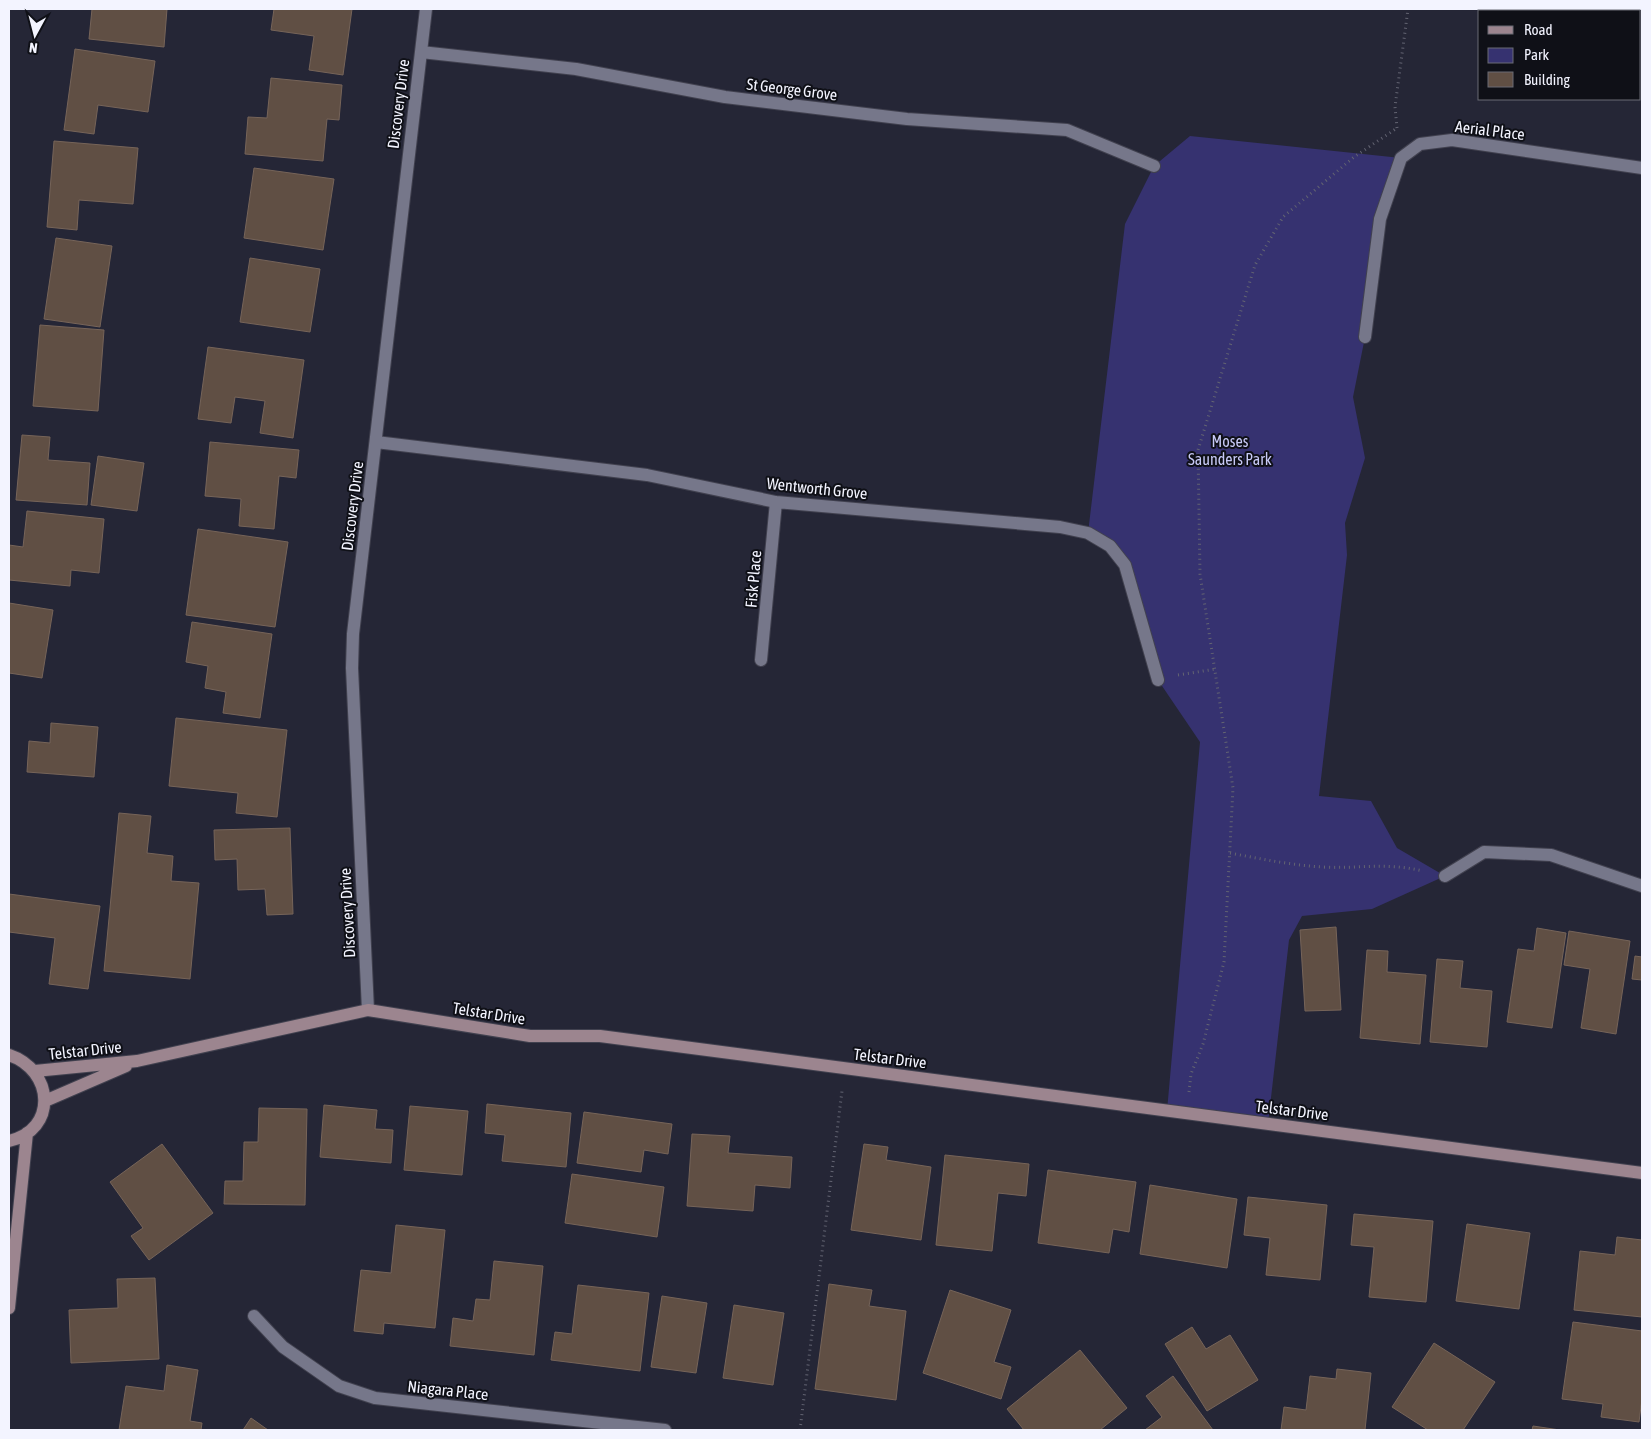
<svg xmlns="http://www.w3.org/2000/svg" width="1651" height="1439" viewBox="0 0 1651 1439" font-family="'Asap Condensed',sans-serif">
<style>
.green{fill:#363270}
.building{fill:#604f44;stroke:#766459}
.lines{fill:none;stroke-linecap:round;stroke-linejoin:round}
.street-casing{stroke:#41414f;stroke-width:14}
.secondary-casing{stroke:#41414f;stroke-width:14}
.path{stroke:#636472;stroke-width:3;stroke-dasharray:1 4;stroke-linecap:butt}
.street{stroke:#76778a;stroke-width:12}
.secondary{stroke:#9c858f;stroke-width:12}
.labels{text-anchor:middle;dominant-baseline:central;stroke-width:4;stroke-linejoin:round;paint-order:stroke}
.street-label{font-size:16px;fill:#f3f4ff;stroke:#0f1017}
.park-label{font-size:16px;fill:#c8caf7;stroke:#0f1017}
</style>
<rect width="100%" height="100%" fill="#252636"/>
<path class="green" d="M1190,136L1401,158L1380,219L1365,337L1353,397L1365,458L1345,523L1347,555L1319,796L1371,801L1397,848L1445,876L1372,909L1302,916L1289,940L1268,1124L1167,1111L1200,742L1158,680L1125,565L1088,533L1125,224L1154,166Z"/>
<path class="building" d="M92,9H167L164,47L89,39Z
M274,9H352L343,75L309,70L314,36L271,30Z
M75,49L155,61L148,112L98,105L94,134L64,130Z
M271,78L342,85L339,120L327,119L323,161L245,154L248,117L267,118Z
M54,141L138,148L133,204L79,200L77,230L47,227Z
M254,168L334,179L323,250L244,238Z
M56,238L112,246L100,327L44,319Z
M250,258L320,269L310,332L240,322Z
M40,325L104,330L98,411L33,406Z
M208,347L304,360L293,438L260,433L265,401L235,397L231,423L198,419Z
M22,435L50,437L48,460L90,463L87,505L16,500Z
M210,442L299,450L296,478L279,476L274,529L239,526L241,499L205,496Z
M98,456L144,463L137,511L91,505Z
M27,511L104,519L99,573L71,570L70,586L9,580V545L23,547Z
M198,529L288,542L275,627L186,615Z
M9,603L53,610L42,678L9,673Z
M192,622L272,634L260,718L223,713L226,692L205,688L208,666L186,662Z
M176,718L287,730L277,817L236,813L238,793L169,786Z
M51,723L98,727L94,777L27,772L29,741L50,743Z
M119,813L151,816L147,853L173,856L171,881L199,883L190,979L104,971Z
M290,828L293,914L267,915L265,889L238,890L237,859L215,860L214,830Z
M9,894L100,906L88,989L49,984L55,938L9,932Z
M1336,927L1341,1010L1305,1011L1300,930Z
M1537,928L1566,933L1552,1028L1507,1022L1518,949L1534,951Z
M1569,931L1630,941L1616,1034L1581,1028L1590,969L1564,965Z
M1367,950L1388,951L1387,972L1426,975L1420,1044L1360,1038Z
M1635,956L1642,957V980L1632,979Z
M1437,959L1463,961L1460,988L1492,991L1487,1047L1430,1042Z
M487,1104L571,1113L566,1167L502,1161L505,1135L485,1133Z
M324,1105L377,1110L375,1129L393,1130L391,1163L320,1157Z
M410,1106L468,1111L462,1175L404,1170Z
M259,1108L307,1109L305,1205L224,1204L225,1181H243L244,1142H258Z
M584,1112L672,1124L668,1154L644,1150L641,1172L577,1163Z
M692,1134L730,1136L728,1153L792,1157L790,1188L755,1185L753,1211L687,1206Z
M162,1144L213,1213L149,1260L131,1236L143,1228L110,1182Z
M864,1144L888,1147L886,1160L931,1167L921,1240L851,1230Z
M945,1155L1029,1164L1026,1196L998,1193L992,1251L936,1245Z
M1048,1170L1136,1182L1129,1232L1113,1229L1109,1253L1038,1243Z
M572,1174L664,1187L657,1237L565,1223Z
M1150,1185L1237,1199L1227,1268L1140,1254Z
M1248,1197L1327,1205L1320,1280L1266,1275L1270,1238L1244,1235Z
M1354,1214L1433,1221L1426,1302L1369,1297L1374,1247L1351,1245Z
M1467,1224L1530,1233L1519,1309L1456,1301Z
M396,1225L445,1230L435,1328L384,1323L383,1334L354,1331L361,1270L391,1273Z
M1617,1237L1642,1240V1317L1574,1310L1580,1251L1615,1255Z
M494,1261L543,1266L534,1355L450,1346L453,1318L473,1321L476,1299L490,1300Z
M155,1278L159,1359L71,1363L69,1310L118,1308L117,1279Z
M829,1284L872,1290L869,1306L906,1311L896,1400L815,1389Z
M578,1285L649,1293L640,1371L551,1360L555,1332L572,1334Z
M950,1290L1011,1310L994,1362L1011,1367L1001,1399L923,1373Z
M662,1296L707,1303L696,1373L651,1367Z
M734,1305L784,1313L773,1385L723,1378Z
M1573,1322L1642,1331V1399L1639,1422L1601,1417L1603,1404L1562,1399Z
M1192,1327L1206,1349L1230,1335L1258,1380L1207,1411L1165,1344Z
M1434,1343L1495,1382L1463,1430H1428L1392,1407Z
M1080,1350L1127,1408L1100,1430H1024L1007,1409Z
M167,1365L198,1370L190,1421L202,1423L201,1430H119L126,1386L164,1391Z
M1337,1369L1371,1373L1365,1430H1281L1284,1407L1306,1410L1310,1376L1336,1379Z
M1173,1376L1213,1430H1145L1162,1417L1146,1396Z
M251,1418L268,1430H243Z
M1533,1426L1560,1430H1532Z"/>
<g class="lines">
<g class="street-casing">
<path id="street" d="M421,52L576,69L725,97L907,119L1067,130L1154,166
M1365,337L1380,219L1401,158L1420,144L1452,140L1642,168
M376,442L647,475L776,502L1060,527L1088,533L1110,546L1125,565L1158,680
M761,660L776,502
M1445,876L1484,852L1551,855L1642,886
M368,1010L352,668L353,634L426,9
M254,1316L283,1347L339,1386L375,1398L665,1430"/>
</g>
<g class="secondary-casing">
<path id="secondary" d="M9,1055C54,1070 58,1130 9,1141
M35,1071L137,1061L368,1010L530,1036H600L1642,1173
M45,1101L126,1066
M9,1308L27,1133"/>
</g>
<path class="path" d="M1397,128L1395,107L1408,9
M1178,675L1216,669
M1230,853C1261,859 1291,865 1322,867C1358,869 1386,862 1423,871
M1189,1092L1191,1074L1203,1044L1224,962L1233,788L1200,574L1198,450L1255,265L1283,217L1354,157L1397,128
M800,1430L842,1091"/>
<use href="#street" class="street"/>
<use href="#secondary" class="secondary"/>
</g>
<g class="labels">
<g class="street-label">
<text transform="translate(792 89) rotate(7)">St George Grove</text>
<text transform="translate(398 104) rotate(-83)">Discovery Drive</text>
<text transform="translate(1490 130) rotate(7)">Aerial Place</text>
<text transform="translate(817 488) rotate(6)">Wentworth Grove</text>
<text transform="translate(352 506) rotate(-83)">Discovery Drive</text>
<text transform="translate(753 579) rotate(-85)">Fisk Place</text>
<text transform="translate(347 913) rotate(-93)">Discovery Drive</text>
<text transform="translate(489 1013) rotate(9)">Telstar Drive</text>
<text transform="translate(85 1050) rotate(-6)">Telstar Drive</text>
<text transform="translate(890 1058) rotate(7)">Telstar Drive</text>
<text transform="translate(1292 1110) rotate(7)">Telstar Drive</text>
<text transform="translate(448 1390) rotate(6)">Niagara Place</text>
</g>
<g class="park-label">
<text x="1230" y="441">Moses<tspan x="1230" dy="18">Saunders Park</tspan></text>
</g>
</g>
<rect width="1651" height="1439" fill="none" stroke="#f3f4ff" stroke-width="20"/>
<rect x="1478" y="10" width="162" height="90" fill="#0f1017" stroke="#6a6b74"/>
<rect x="1488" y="26" width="25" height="8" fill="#9c858f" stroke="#6a6b74"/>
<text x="1524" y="35" font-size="15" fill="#f3f4ff">Road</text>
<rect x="1488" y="48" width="25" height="15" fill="#363270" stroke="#6a6b74"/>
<text x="1524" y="60" font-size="15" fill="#f3f4ff">Park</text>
<rect x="1488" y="72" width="25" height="15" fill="#604f44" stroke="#6a6b74"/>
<text x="1524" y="85" font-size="15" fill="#f3f4ff">Building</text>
<g transform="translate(35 35) rotate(187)" stroke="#0f1017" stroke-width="4" paint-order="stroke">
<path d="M0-4L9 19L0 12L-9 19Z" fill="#f3f4ff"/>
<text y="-8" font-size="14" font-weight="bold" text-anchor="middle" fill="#f3f4ff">N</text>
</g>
</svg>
